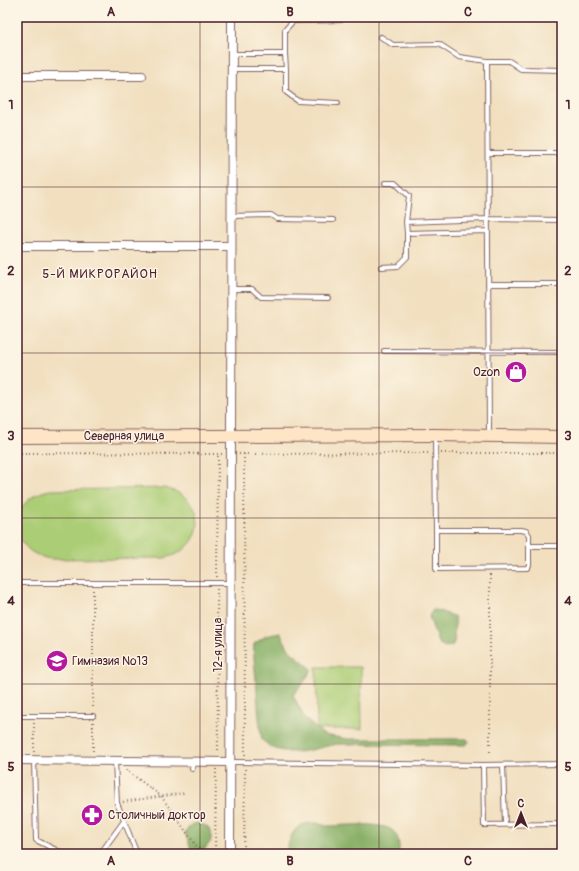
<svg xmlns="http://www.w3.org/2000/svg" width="579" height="871" viewBox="0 0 579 871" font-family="Pangolin,sans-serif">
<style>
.green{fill:#abcd75;stroke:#7a7650}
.forest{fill:#88b066;stroke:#696848}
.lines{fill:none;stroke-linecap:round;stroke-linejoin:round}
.lane-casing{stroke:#84625f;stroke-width:6}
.street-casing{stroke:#84625f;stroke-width:10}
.secondary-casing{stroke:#84625f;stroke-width:14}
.path{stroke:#84625f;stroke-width:2;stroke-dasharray:1 3;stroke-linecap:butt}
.lane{stroke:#fff;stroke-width:4}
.street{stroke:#fff;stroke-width:8}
.secondary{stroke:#fee5c5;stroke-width:12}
.grid{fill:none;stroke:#4a1f2b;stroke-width:1;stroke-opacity:0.55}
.labels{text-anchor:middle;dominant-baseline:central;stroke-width:3;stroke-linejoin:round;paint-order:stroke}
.poi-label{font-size:12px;fill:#4a1f2b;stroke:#fcf5e5;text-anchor:start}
.street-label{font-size:12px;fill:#4a1f2b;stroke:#fcf5e5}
.neighbourhood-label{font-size:13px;letter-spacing:1px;fill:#4a1f2b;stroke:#fcf5e5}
.neatline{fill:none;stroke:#4a1f2b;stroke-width:1.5}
.grid-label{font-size:13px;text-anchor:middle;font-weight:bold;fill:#4a1f2b}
</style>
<rect width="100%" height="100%" fill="#fcf5e5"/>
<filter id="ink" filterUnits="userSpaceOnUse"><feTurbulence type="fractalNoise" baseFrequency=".025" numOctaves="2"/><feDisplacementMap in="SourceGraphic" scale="8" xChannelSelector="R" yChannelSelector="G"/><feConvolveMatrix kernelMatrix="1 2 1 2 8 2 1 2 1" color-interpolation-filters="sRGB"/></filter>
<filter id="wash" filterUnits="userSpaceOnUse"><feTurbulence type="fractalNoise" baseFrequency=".012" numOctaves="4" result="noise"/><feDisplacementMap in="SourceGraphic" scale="16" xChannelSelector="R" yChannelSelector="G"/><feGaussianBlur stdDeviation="0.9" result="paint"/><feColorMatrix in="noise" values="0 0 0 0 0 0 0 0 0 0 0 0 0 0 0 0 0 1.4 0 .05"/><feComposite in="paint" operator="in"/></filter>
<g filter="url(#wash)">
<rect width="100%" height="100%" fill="#f1dfbf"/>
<path class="green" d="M164,488C209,497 209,549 164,558L51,559C6,552 5,499 50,490Z
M316,667H361L362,729H317Z"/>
<path class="forest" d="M433,610C440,610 447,615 454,616C457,624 455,623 454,630C453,638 457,638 452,646L445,647L438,643L429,616Z
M280,633L290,651L312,669L304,682L293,695L305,719L324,735L348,739H467L469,742L466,745L338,744C318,747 300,756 279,750C273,749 267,744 262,740C259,724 258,708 257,691C256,675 253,660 254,644L266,636Z
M199,823L207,827L211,831V841L204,850L205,854H193L185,833C189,826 191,824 199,823Z
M311,823H317L326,826C342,826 382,821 393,831C399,836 399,845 399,851L396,854H288C286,845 292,830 301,825C304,824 308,824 311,823Z"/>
</g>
<g filter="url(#ink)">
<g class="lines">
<g class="lane-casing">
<path id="lane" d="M381,37L393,45L439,44L459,57L487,61L489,434
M232,54H285V30L293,21L341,20
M285,54L286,69
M487,61H509L521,69L562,70
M232,69H286V92L298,101L338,103
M488,153H562
M385,183H395L409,196L406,222
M231,216L271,215L277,219L333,220
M488,231L407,233L406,222L488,219L562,220
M381,267L398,266L407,257V233
M488,284H562
M231,289H252L261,297L328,298
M384,351L562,352
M435,436L436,530H521L526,531L529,535V565L527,568L436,569V530
M529,546H562
M17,583H230
M17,716H93
M34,760L36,840L64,854
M115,761L117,803L137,854
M230,762L483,765L562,764
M483,765L484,825L562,824
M503,765L505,824
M192,769L193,762
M100,854L124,821"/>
</g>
<g class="street-casing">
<path id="street" d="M17,76H142
M17,246H231
M17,760L230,762
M230,854L232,17"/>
</g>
<g class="secondary-casing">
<path id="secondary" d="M17,437L435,435L562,437"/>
</g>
<path class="path" d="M17,453L223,454
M441,453H562
M239,454L429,453
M244,454L245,757
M490,575V759
M217,577L218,454
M217,589L218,753
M93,590V709
M93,722V753
M34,723V753
M126,770L161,796L202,854
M123,802L184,793
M215,854L216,769
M244,854L245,769"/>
<use href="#lane" class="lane"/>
<use href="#street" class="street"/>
<use href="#secondary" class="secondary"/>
</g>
</g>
<path class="grid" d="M200,17V854M379,17V854M17,187H562M17,353H562M17,518H562M17,684H562"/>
<defs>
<g id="shop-disc" transform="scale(1.15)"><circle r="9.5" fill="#b5179e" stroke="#fcf5e5"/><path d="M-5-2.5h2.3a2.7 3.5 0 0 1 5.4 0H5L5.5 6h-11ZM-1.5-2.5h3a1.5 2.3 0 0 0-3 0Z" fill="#fff"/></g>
<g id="school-disc" transform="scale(1.15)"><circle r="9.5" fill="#b5179e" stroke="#fcf5e5"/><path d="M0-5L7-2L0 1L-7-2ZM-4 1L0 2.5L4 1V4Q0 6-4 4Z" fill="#fff"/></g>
<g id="pharmacy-disc" transform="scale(1.15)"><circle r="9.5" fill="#b5179e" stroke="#fcf5e5"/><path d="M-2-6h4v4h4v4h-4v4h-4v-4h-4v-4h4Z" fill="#fff"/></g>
</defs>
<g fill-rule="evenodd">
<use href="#shop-disc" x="516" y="372"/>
<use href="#school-disc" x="57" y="661"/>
<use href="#pharmacy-disc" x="92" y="815"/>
</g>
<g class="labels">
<g class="poi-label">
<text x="500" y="372" text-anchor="end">Ozon</text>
<text x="72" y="661">Гимназия №13</text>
<text x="108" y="815">Столичный доктор</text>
</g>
<g class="street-label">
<text x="124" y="436">Северная улица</text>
<text transform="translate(218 645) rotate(-90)">12-я улица</text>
</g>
<g class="neighbourhood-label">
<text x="100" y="274">5-Й МИКРОРАЙОН</text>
</g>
</g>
<rect width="579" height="871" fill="none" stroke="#fcf5e5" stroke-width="44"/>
<g transform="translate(521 813)" stroke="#fcf5e5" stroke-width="3" paint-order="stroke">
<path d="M0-3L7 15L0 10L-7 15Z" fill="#4a1f2b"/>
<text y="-6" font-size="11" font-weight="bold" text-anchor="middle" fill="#4a1f2b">С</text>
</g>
<rect x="22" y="22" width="535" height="827" class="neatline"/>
<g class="grid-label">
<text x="111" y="16">A</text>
<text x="290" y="16">B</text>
<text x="468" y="16">C</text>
<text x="11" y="109">1</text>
<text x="568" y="109">1</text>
<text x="11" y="275">2</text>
<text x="568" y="275">2</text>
<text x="11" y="440">3</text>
<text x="568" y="440">3</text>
<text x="11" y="605">4</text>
<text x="568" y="605">4</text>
<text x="11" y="771">5</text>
<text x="568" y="771">5</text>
<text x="111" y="865">A</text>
<text x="290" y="865">B</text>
<text x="468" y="865">C</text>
</g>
</svg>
